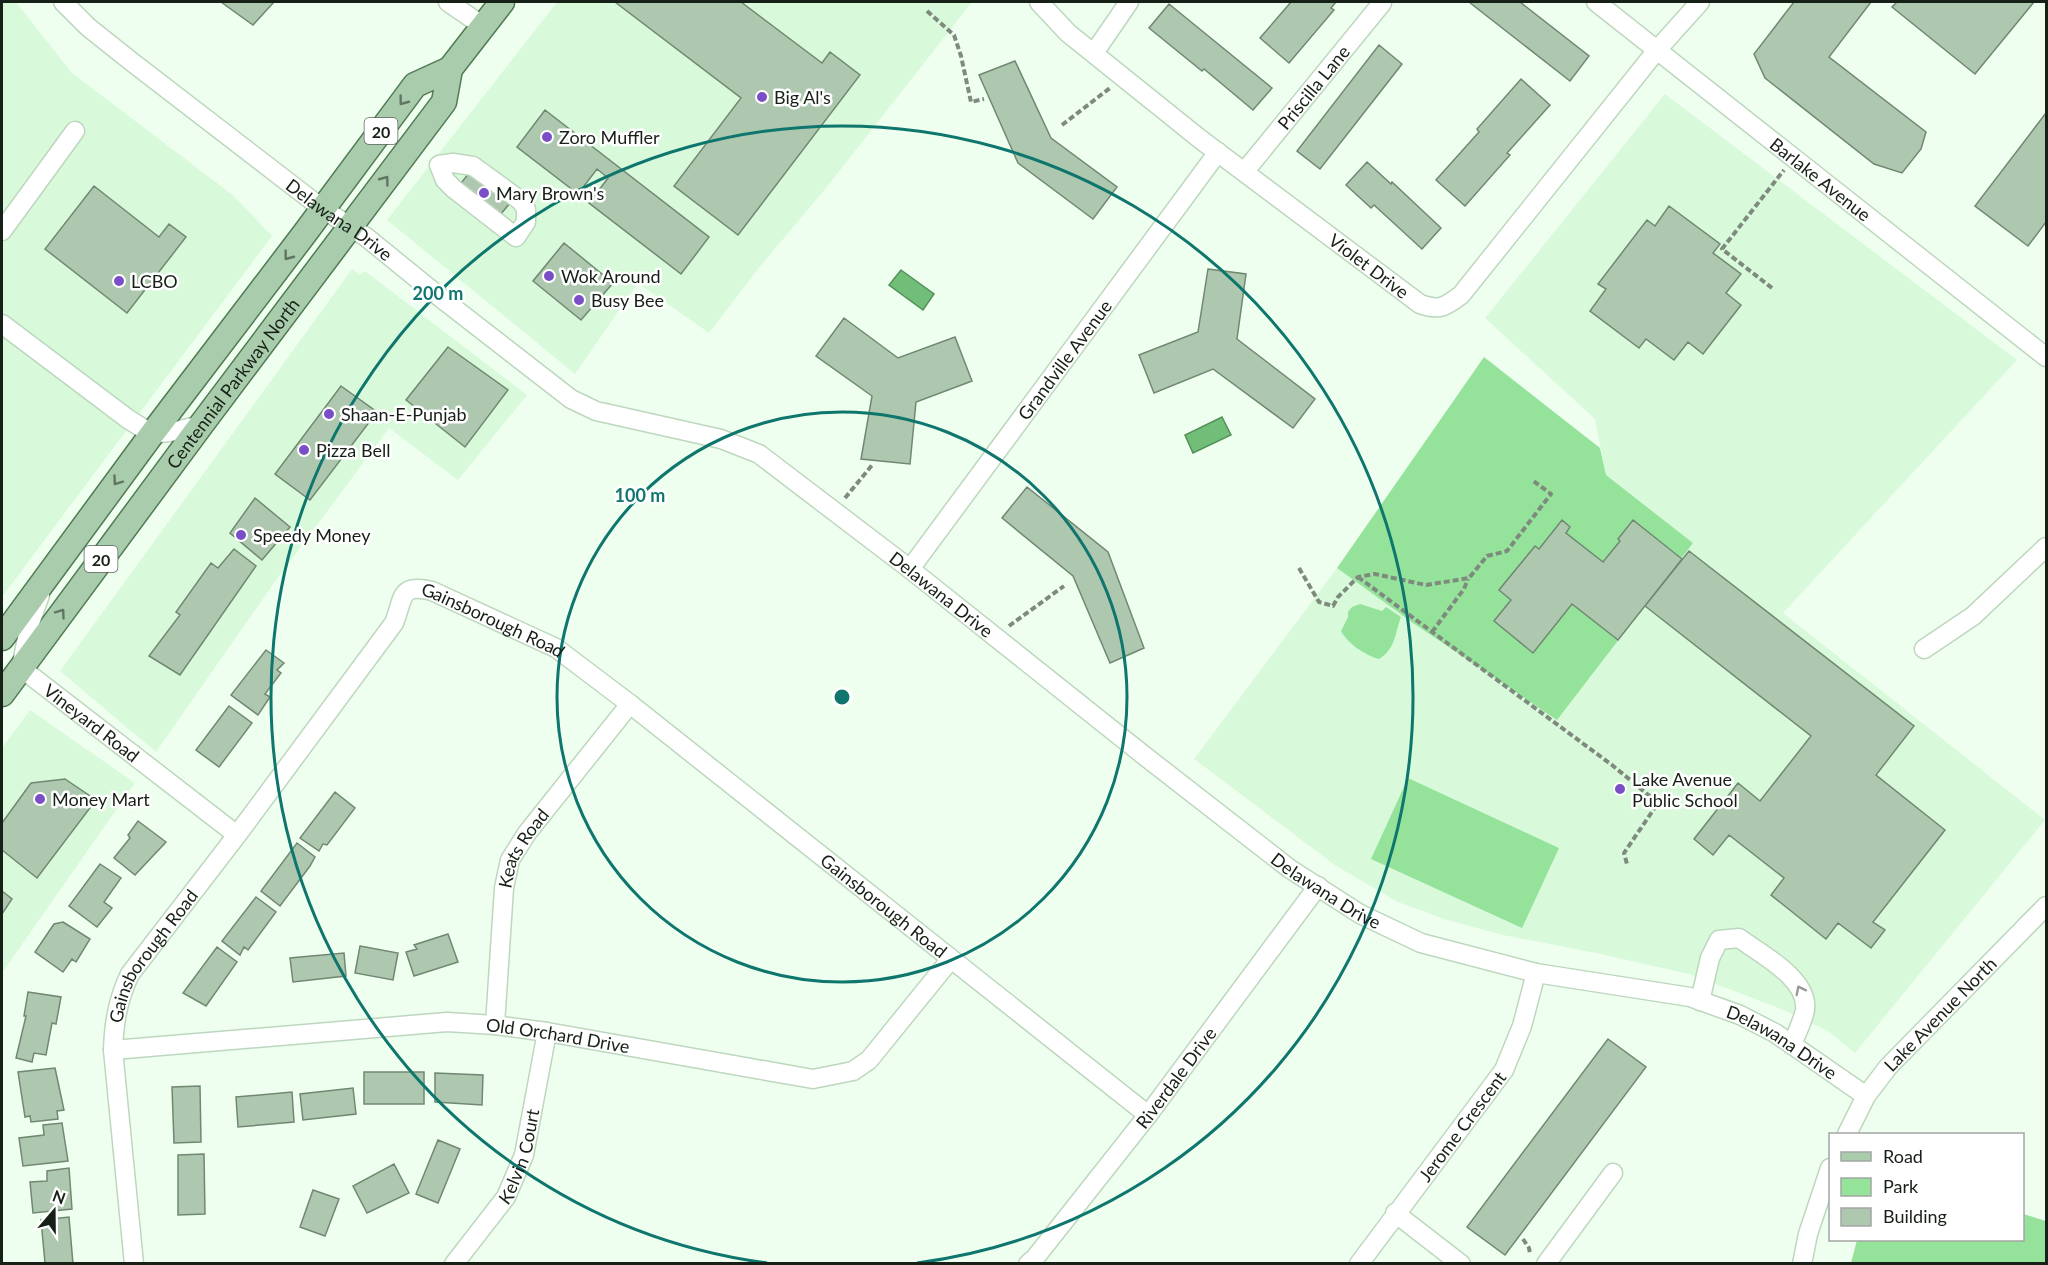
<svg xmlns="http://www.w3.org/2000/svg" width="2048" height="1265" viewBox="0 0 2048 1265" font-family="Lato,sans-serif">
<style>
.built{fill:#d8f9da}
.green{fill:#95e39b}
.water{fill:#70be78;stroke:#558f5b;stroke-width:1.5}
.building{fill:#aec8af;stroke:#708872;stroke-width:1.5}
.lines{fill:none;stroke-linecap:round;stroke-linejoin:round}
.minor-casing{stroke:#bdd7be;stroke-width:21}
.major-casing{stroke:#517a54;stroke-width:27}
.path{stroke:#7e8a7e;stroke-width:4;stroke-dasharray:6 3;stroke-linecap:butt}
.minor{stroke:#fff;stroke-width:18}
.major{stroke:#a9cdac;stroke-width:24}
.oneway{stroke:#607662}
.oneway2{stroke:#979b97}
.ring{fill:none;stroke:#0f766e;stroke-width:3}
.poi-dot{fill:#7a4ec7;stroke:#fff;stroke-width:2}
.labels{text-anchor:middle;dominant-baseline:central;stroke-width:5;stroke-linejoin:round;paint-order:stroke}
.shield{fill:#fff;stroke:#5d635d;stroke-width:1.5}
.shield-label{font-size:16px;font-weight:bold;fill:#172017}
.street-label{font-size:18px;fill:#172017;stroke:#fff}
.poi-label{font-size:18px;fill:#172017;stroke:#fff;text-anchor:start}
.centre{fill:#0f766e;stroke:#fff;stroke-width:3}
.ring-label{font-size:18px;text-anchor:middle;font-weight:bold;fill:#0f766e;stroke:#fff;stroke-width:5;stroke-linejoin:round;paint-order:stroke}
</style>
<rect width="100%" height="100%" fill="#efffef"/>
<path class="built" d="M2,2H16L72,73L234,196L272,236L2,597Z
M557,2H972L826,188L758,269L709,333L638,283L575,374L387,220Z
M1665,94L2017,360L1783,613L2045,820L1855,1053L1828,1031L1781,1009L1689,974L1596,953L1503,935L1444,919L1398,902L1336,866L1194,759L1337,568L1413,623L1693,543L1606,475L1595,419L1485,318Z
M352,269L360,275L365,271L527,395L458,480L389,428L274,583L156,752L60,671Z
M30,710L135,783L2,973V748Z"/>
<path class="green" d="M1484,357L1600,448L1606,475L1693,543L1557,720L1413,623L1337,568Z
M1360,604L1382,611L1386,607L1401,617C1395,632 1396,649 1379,659C1366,656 1347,643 1341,631L1348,617V612L1352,607Z
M1408,778L1559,848L1522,928L1371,859Z
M2023,1214L2046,1221V1263H1851L1857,1240H2022Z"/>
<path class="water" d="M901,270L934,294L923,310L889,285Z
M1222,417L1231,435L1193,453L1185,435Z"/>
<path class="building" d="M221,2H274L253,25Z
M615,2H741L822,63L830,52L860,75L738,235L674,186L741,98Z
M1291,2H1336L1331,8L1334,10L1289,63L1260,38Z
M1469,2H1520L1589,56L1570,81Z
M1794,2H1871L1829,57L1926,132L1921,149L1902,173L1874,164L1765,78L1754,54Z
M1897,2H2034L1975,74L1892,7Z
M1169,4L1272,88L1253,110L1204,69L1202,71L1149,28Z
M1379,45L1402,64L1320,169L1297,151Z
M1015,61L1051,138L1117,187L1093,219L1018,163L979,75Z
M1521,79L1550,105L1507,153L1510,155L1465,206L1436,180L1479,132L1477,129Z
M545,110L709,237L681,274L589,203L608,178L597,169L578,194L517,147Z
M2046,113V222L2028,246L1975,206Z
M1367,162L1391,184L1392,182L1441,228L1422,249L1374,205L1371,208L1346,185Z
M472,169L510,203L500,215L458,187Z
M94,186L159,237L169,224L186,237L127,313L45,249Z
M1669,206L1720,244L1713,253L1741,274L1726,293L1741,305L1703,354L1688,342L1674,360L1646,339L1639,348L1590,311L1606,289L1598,284L1647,220L1655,226Z
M564,243L613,283L581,320L533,281Z
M1208,269L1246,274L1237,339L1315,399L1293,428L1213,369L1154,393L1139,355L1198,332Z
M844,318L898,358L955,337L972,381L916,402L910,464L861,459L872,396L816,356Z
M448,347L508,390L465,447L406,400Z
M341,386L377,412L310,500L275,474Z
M1027,487L1108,552L1144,648L1110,663L1073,576L1002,518Z
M255,498L290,527L262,560L230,533Z
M1562,520L1570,527L1566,533L1603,562L1620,541L1618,539L1633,520L1682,559L1618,640L1572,604L1533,653L1494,621L1511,600L1499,590L1535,546L1539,549Z
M234,549L256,566L180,675L149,656L180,615L176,612L211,563L218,568Z
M1689,551L1914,726L1876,775L1945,830L1873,922L1885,930L1871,948L1838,923L1826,939L1771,895L1784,878L1729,835L1713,855L1694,839L1738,783L1760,801L1811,736L1645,606Z
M266,650L284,663L277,670L281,673L265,694L270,697L258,715L231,695Z
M229,706L252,723L219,767L196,750Z
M65,779L96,800L37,878L2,850V823L31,783Z
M335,792L355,808L327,845L323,844L319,851L300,838Z
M138,821L166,842L135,875L114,858L130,838L128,835Z
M297,843L315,857L310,866L280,906L261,891Z
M100,864L121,878L104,902L112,908L97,927L69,906Z
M2,891L12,899L2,914Z
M256,897L276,912L248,950L244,947L240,955L222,941Z
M63,922L90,939L76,962L72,959L63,972L35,952L54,924Z
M448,934L458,962L414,976L406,952L417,949L414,945Z
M360,946L398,953L393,980L355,973Z
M217,947L237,962L206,1006L183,993Z
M344,953L346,976L293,982L290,958Z
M28,992L61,997L56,1024L52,1023L46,1055L34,1053L32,1062L16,1058L26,1016H24Z
M1608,1039L1646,1067L1505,1255L1467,1227Z
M55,1068L64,1110L57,1111L58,1119L31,1122L30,1116L25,1117L18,1072Z
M364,1072H424V1104H364Z
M435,1073L483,1075L482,1105L435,1102Z
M200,1086L201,1142L174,1143L172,1087Z
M353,1088L356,1114L303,1120L300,1094Z
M292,1092L294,1122L238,1127L236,1097Z
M62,1123L68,1161L23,1166L19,1138L44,1135L43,1125Z
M438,1140L460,1149L438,1203L416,1194Z
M204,1154L205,1214L178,1215V1155Z
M394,1164L409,1193L367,1213L353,1186Z
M69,1168L72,1209L33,1213L30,1182L47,1181V1171Z
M313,1190L339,1199L325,1236L300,1227Z
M69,1217L73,1264L45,1263L41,1220Z"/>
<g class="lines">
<g class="minor-casing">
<g id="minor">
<path id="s1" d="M63,2L88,27L132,62L323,209L366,237L446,302L571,399L596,411L721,439L759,454L910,569L1146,757L1290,869L1360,914L1421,943L1536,973L1690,997L1740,1015L1775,1033L1866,1096"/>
<path d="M448,2L483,26"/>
<path id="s2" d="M1039,2L1068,33L1200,139L1420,304C1440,311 1445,307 1461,295L1657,50L1700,2"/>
<path id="s3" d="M1596,2L2046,357"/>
<path d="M1094,53L1129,2"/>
<path d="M453,163L473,166L521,201L526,209V222L516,237L454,189L445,180L439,165Z"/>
<path id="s4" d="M1245,171L1382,3"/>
<path d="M2,231L75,131"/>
<path d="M2,324L128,419L152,434L176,431L201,425"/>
<path id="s5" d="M910,569L1218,152"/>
<path id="s6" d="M40,595L30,623L21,668L237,835"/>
<path d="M1924,649L1973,616L2046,547"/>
<path d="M1700,1001L1710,958L1719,940L1739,938C1761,954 1809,979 1805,1010C1803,1021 1796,1034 1792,1045"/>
<path id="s7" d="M495,1025L504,888L510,860L527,833L630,704"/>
<path id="s8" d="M113,1050L447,1022L495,1025L547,1032L813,1079L853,1071L869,1060L950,960"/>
<path id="s9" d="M1847,1134L1866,1096L1888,1067L2046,906"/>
<path d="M1395,1213L1461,1264"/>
<path id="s10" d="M134,1264L113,1050C114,1022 118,999 130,974L237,835L394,623C404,599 398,583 432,591L556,648L630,704L1148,1115"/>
<path id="s11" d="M454,1264L506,1197L524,1155L547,1032"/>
<path id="s12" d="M1028,1264L1035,1258L1148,1115L1318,886"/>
<path id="s13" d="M1359,1264L1504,1070L1522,1026L1536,973"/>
<path d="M1546,1264L1613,1173"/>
<path d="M1802,1264L1808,1234L1830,1168"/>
</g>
</g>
<g class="major-casing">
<g id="major">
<path d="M2,638L152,434L305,233L415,85L450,69"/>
<path id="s14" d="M2,694L201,425L444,102L450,69L502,2"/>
</g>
</g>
<path class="path" d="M927,11L954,35L961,56L971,102L984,99
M1062,125L1110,88
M1772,288L1722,249L1784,170
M845,498L873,464
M1299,568L1319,602L1333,606L1338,597L1358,577L1375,574L1426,585L1469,578L1487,556L1507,551L1551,494L1532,480
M1358,577L1612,765L1658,803L1624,853L1627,864
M1009,626L1064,586
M1432,632L1464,589L1468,579
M1523,1239L1529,1248L1530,1254"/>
<use href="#minor" class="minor"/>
<use href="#major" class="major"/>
</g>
<defs><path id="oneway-chevron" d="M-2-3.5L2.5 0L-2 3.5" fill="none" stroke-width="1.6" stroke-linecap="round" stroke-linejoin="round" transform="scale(1.5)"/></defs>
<g class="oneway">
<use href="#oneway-chevron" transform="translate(403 101) rotate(127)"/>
<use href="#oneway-chevron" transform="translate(385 180) rotate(-53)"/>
<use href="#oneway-chevron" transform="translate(288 256) rotate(127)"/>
<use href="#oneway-chevron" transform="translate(117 481) rotate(126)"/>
<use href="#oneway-chevron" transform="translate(61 613) rotate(-54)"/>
</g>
<use class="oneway2" href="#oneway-chevron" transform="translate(1800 990) rotate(-117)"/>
<g class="ring">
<circle cx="842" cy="697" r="285"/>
<path d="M767 1263A571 571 0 1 1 917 1263"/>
</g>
<g class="poi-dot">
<circle cx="762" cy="97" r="6"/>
<circle cx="547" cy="137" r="6"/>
<circle cx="484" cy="193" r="6"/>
<circle cx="549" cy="276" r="6"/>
<circle cx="119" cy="281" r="6"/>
<circle cx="579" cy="300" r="6"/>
<circle cx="329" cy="414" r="6"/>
<circle cx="304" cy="450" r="6"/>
<circle cx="241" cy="535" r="6"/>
<circle cx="1620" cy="789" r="6"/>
<circle cx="40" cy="799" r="6"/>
</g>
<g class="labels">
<g class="shield">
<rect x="364.5" y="118" width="33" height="26" rx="4.5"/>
<rect x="84.5" y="546" width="33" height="26" rx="4.5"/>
</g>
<g class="shield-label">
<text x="381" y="131">20</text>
<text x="101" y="559">20</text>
</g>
<g class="street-label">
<text stroke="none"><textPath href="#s4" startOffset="108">Priscilla Lane</textPath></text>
<text stroke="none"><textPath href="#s3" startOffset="286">Barlake Avenue</textPath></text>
<text stroke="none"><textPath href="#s1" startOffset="352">Delawana Drive</textPath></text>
<text stroke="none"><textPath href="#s2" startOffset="423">Violet Drive</textPath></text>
<text stroke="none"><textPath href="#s5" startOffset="260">Grandville Avenue</textPath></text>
<text stroke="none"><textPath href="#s14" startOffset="387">Centennial Parkway North</textPath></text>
<text stroke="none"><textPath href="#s1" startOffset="1072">Delawana Drive</textPath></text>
<text stroke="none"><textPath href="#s10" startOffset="860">Gainsborough Road</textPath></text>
<text stroke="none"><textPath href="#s6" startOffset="165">Vineyard Road</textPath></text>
<text stroke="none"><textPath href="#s7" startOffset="182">Keats Road</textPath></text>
<text stroke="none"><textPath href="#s1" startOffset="1558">Delawana Drive</textPath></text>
<text stroke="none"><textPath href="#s10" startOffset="1346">Gainsborough Road</textPath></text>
<text stroke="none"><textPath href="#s10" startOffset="320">Gainsborough Road</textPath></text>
<text stroke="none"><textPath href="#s9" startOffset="153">Lake Avenue North</textPath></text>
<text stroke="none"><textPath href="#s8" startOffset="447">Old Orchard Drive</textPath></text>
<text stroke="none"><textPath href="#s1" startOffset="2044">Delawana Drive</textPath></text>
<text stroke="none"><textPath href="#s12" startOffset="238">Riverdale Drive</textPath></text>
<text stroke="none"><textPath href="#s13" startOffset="172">Jerome Crescent</textPath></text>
<text stroke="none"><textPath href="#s11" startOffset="128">Kelvin Court</textPath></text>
</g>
<g class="poi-label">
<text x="774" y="97">Big Al's</text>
<text x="559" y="137">Zoro Muffler</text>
<text x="496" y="193">Mary Brown's</text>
<text x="561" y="276">Wok Around</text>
<text x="131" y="281">LCBO</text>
<text x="591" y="300">Busy Bee</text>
<text x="341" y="414">Shaan-E-Punjab</text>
<text x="316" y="450">Pizza Bell</text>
<text x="253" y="535">Speedy Money</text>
<text x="1632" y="779">Lake Avenue<tspan x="1632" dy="21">Public School</tspan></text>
<text x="52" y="799">Money Mart</text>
</g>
</g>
<circle cx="842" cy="697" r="9" class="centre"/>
<g class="ring-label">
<text x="438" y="300">200 m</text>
<text x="640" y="502">100 m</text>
</g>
<rect width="2048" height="1265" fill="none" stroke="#172017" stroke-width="6"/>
<rect x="1829" y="1133" width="195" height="108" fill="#ffffff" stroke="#a2a6a2" stroke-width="1.5"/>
<rect x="1841" y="1152" width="30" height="9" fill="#a9cdac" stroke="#a2a6a2" stroke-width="1.5"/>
<text x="1883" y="1163" font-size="18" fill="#172017">Road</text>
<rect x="1841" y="1178" width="30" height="18" fill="#95e39b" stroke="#a2a6a2" stroke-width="1.5"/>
<text x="1883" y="1193" font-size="18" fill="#172017">Park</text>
<rect x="1841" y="1208" width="30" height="18" fill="#aec8af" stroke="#a2a6a2" stroke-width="1.5"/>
<text x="1883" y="1223" font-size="18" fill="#172017">Building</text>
<g transform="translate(54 1211) rotate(20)" stroke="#ffffff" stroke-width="4.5" paint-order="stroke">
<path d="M0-4.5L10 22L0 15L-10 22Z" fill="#172017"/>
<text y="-9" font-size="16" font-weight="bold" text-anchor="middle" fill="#172017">N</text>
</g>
</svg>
